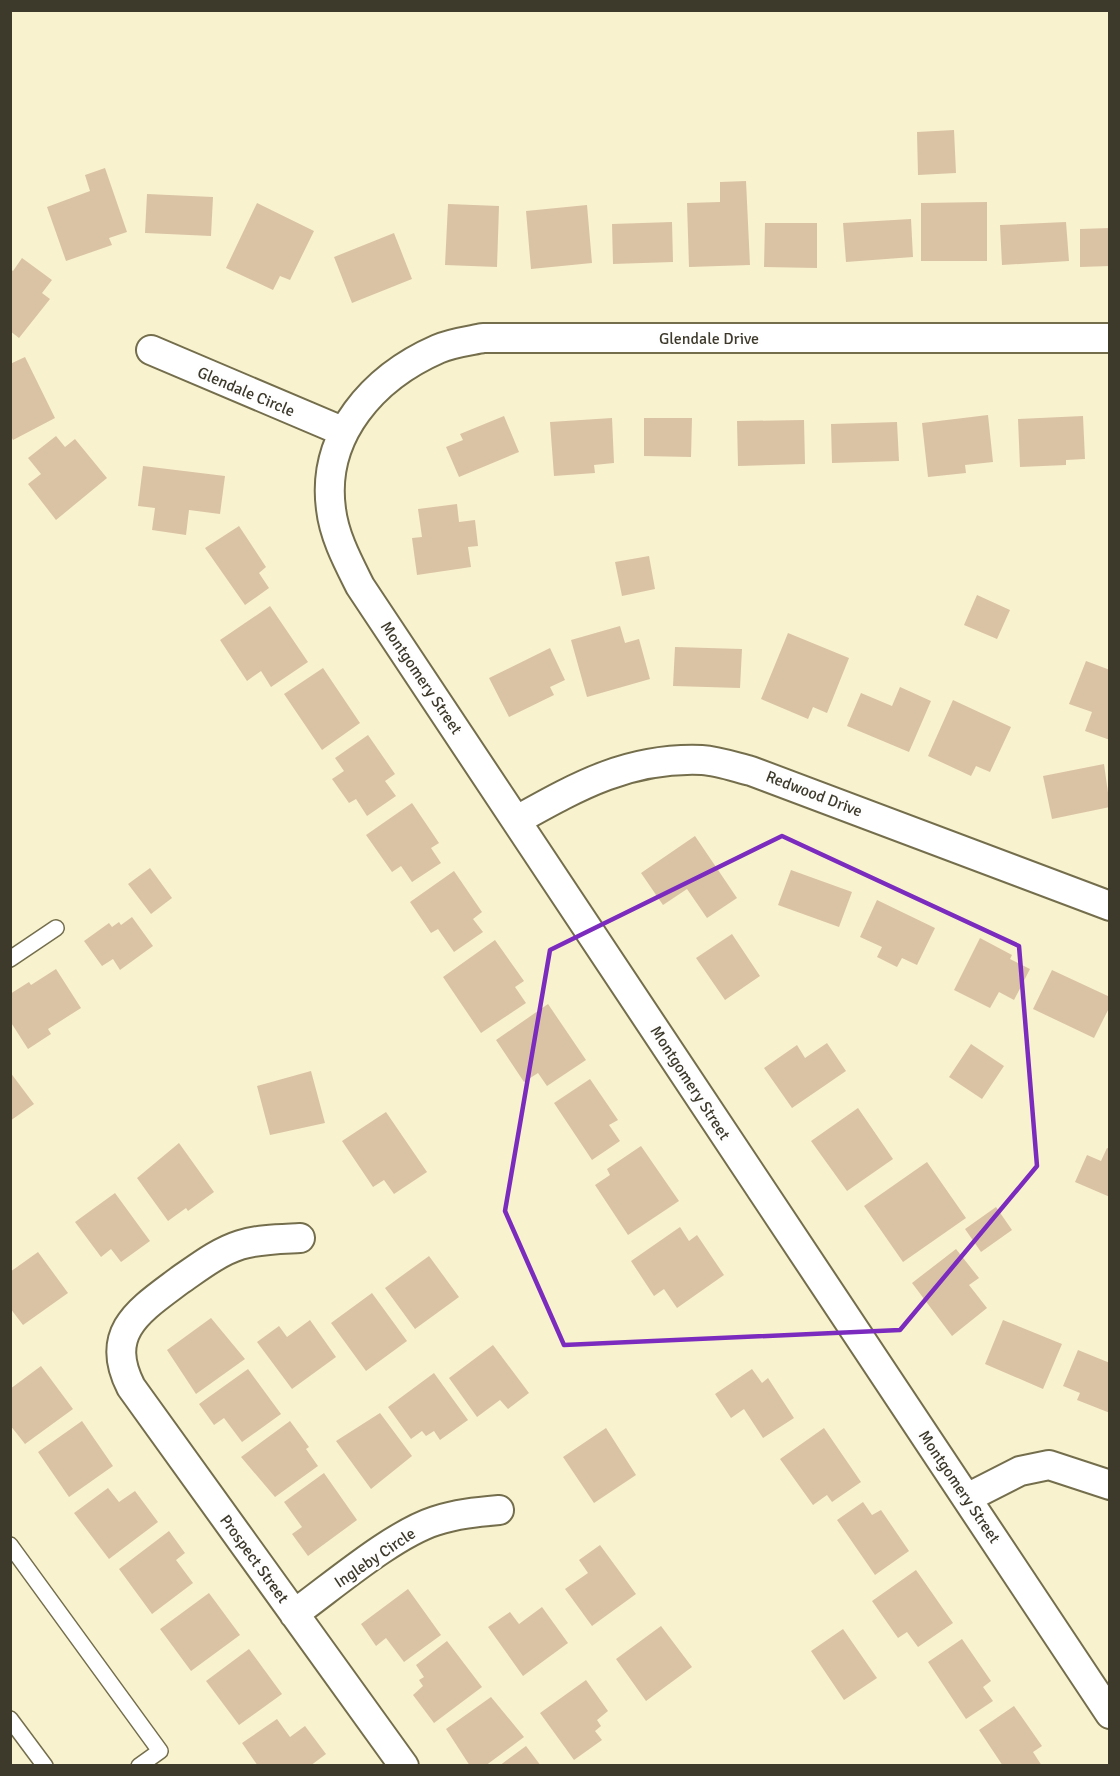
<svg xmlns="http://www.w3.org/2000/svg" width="1120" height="1776" viewBox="0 0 1120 1776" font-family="Signika,sans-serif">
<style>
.building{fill:#dac3a5}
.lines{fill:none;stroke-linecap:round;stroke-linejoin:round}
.service-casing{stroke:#746e4d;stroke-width:18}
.minor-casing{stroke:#746e4d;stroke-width:32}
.service{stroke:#fff;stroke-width:15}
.minor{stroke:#fff;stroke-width:28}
.marked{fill:none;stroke:#7b2cbf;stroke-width:4.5;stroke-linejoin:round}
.labels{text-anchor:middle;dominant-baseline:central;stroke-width:6;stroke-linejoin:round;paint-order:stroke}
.street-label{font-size:16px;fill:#3d3a2c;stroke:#fefefe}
</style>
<rect width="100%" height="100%" fill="#f9f2ce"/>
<path class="building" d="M954,130L956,173L918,175L917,132Z
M105,168L127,232L109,238L112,245L66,261L47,207L90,191L85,175Z
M746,181L750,265L689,267L687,203L720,202V182Z
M147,194L213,197L211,236L145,233Z
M987,202V261H921V203Z
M257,203L314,231L290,280L280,276L273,290L226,268Z
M448,204L499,206L497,267L445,265Z
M587,205L592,263L531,269L526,211Z
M911,219L913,257L846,262L843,223Z
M672,222L673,262L613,264L612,224Z
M1066,222L1069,261L1002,265L1000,225Z
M765,223H817V268L764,267Z
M1110,228V266L1080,267V229Z
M394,233L412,279L352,303L334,257Z
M22,258L52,280L42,293L50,299L19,338L10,331V269L13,271Z
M25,357L55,418L13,440L10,434V364Z
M988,415L993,462L965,465L966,473L928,477L922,423Z
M504,416L519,452L459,477L446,447L463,440L460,434Z
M1083,416L1085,459L1066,460V465L1020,467L1018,419Z
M612,418L614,463L594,465L595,473L554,476L550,422Z
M644,418H692L691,457L644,456Z
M804,420L805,464L738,466L737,421Z
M897,422L899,461L832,463L831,424Z
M56,436L65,447L75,439L107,478L56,520L28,484L41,474L28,458Z
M143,466L225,476L220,514L189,510L186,535L152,530L155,508L138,506Z
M457,504L459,522L475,520L478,546L468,547L471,567L417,575L412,538L422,537L418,509Z
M239,526L266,567L259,573L269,588L245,605L205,548Z
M649,556L655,589L622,596L615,562Z
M977,595L1010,610L997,639L964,625Z
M270,606L308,662L271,687L261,671L247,681L220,640Z
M620,626L625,643L639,639L650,679L587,697L571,640Z
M788,633L849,658L827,713L813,707L808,719L761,699Z
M675,647L742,649L740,688L673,686Z
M550,648L565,680L550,687L554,695L509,717L489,678Z
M1086,661L1110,670V740L1085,731L1092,712L1069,704Z
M323,668L360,723L322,750L284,694Z
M900,687L931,701L909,752L847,726L861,693L892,706Z
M953,700L1011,727L990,772L976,766L971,776L928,756Z
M368,735L395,774L385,781L396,796L367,816L356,799L349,803L332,779L344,771L335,758Z
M1104,764L1110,807L1052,819L1043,776Z
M412,803L439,843L431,848L441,863L412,882L401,866L392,872L366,835Z
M695,836L737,898L707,918L687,889L663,905L641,873Z
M150,868L172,898L151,914L128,884Z
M791,870L852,892L839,927L778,905Z
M454,871L482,912L473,919L483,932L454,952L438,929L431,933L410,902Z
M877,900L935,928L917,965L902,958L897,967L877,957L882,947L860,937Z
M132,917L153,946L120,970L113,959L102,966L84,941L109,923L112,927L119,922L121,925Z
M732,934L760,976L725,1000L696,958Z
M980,938L1012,955L1010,959L1030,969L1014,1000L999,992L990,1008L954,990Z
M495,940L524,981L515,987L526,1003L481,1033L443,977Z
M56,969L81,1008L48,1029L51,1034L28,1049L10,1021V994L29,982L31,985Z
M1052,970L1110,997V1006L1094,1038L1033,1009Z
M548,1004L586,1060L547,1086L538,1073L524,1082L496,1040Z
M827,1043L846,1071L792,1108L764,1068L797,1045L805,1058Z
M971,1044L1004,1066L982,1099L949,1077Z
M311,1071L325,1123L270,1135L257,1086Z
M10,1072L34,1104L10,1121Z
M590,1079L618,1120L609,1125L620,1141L592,1160L554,1103Z
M858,1108L893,1159L847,1191L811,1141Z
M386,1112L427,1172L394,1194L384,1180L373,1187L342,1141Z
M179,1143L214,1192L188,1211L186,1208L168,1221L137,1178Z
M641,1146L679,1201L628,1235L595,1185L610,1175L607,1169Z
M1107,1148L1110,1149V1197L1075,1182L1087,1155L1101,1161Z
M927,1162L966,1218L903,1262L864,1206Z
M115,1193L150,1241L121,1262L111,1249L101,1257L75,1222Z
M996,1207L1012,1230L981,1252L965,1229Z
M680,1227L689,1241L697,1235L724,1275L677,1308L664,1289L654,1296L631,1261Z
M956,1249L979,1278L969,1285L987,1308L952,1336L912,1283Z
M38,1252L68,1293L23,1325L10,1308V1272Z
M429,1256L459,1297L415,1329L385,1288Z
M372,1293L407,1341L366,1371L331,1323Z
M211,1318L245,1359L196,1394L167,1350Z
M310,1320L336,1357L292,1389L257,1342L279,1326L287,1337Z
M1003,1320L1062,1344L1043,1389L985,1364Z
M493,1345L529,1393L508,1409L500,1400L477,1417L449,1378Z
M1078,1350L1110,1363V1413L1077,1400L1080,1393L1063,1386Z
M41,1366L73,1409L25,1444L10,1425V1389Z
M248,1369L281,1414L242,1442L224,1418L214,1425L199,1404Z
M752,1369L762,1383L768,1378L794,1418L763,1438L744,1409L731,1418L715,1394Z
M434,1373L468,1420L440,1440L434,1431L426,1436L422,1431L411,1439L388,1407Z
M380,1413L412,1456L371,1489L336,1441Z
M82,1421L113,1466L69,1497L38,1452Z
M290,1421L309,1447L306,1449L318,1466L275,1497L241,1457Z
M606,1428L636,1475L594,1503L563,1457Z
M824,1428L861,1482L832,1502L827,1495L813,1505L780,1459Z
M324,1473L357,1520L308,1556L292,1534L302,1527L284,1502Z
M108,1488L119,1502L135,1491L158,1522L109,1559L74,1513Z
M863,1502L872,1515L881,1510L909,1551L875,1575L837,1520Z
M169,1531L185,1553L176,1560L193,1583L152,1614L119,1569Z
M600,1545L636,1594L592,1626L565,1589L588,1573L579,1560Z
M916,1570L953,1623L918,1647L907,1632L898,1638L872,1601Z
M408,1589L441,1635L404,1662L386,1638L376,1646L361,1624Z
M209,1593L240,1635L191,1671L160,1629Z
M542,1607L568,1643L523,1676L488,1627L510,1612L519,1624Z
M661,1626L692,1667L646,1701L616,1659Z
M843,1629L877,1678L844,1700L811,1651Z
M962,1639L991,1681L983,1687L993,1701L966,1719L928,1662Z
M447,1641L482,1687L434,1723L413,1695L423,1686L419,1680L424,1677L416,1665Z
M249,1649L282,1694L239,1725L206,1681Z
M586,1680L608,1711L597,1720L601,1726L595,1731L602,1740L574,1760L540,1713Z
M491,1697L524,1737L485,1766H470L446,1729Z
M1014,1706L1042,1746L1033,1752L1042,1766H1003L979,1730Z
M277,1719L290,1737L305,1726L326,1754L310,1766H258L242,1743Z
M526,1746L541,1766H499Z"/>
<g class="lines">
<g class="service-casing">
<path id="service" d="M10,959L56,928
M10,1545L160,1751L139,1766
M10,1719L45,1766"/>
</g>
<g class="minor-casing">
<path id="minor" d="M1110,338H483C468,341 451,343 438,349C374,377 321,435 331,509C334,536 348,562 360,586L1110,1714
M151,350L342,431
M517,820C578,786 629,757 702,760C718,761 735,767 751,771L1110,906
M300,1238C280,1239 259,1239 240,1245C218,1252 199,1267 180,1280C140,1310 103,1332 131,1387L404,1766
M967,1498L1020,1471L1049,1465L1110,1485
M294,1614C333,1586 392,1535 435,1521C456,1514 477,1512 499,1510"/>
</g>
<use href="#service" class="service"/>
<use href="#minor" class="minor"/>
</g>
<path class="marked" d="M782,836L1019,946L1037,1166L900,1330L564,1345L505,1211L550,950Z"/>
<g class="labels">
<g class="street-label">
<text x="709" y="339">Glendale Drive</text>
<text transform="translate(246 392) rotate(23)">Glendale Circle</text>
<text transform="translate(421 678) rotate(56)">Montgomery Street</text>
<text transform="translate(814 794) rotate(21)">Redwood Drive</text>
<text transform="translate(690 1083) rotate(57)">Montgomery Street</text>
<text transform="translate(959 1487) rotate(56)">Montgomery Street</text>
<text transform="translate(375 1558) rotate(-34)">Ingleby Circle</text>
<text transform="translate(254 1559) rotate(54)">Prospect Street</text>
</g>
</g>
<rect width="1120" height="1776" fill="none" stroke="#3d3a2c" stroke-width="24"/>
</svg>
